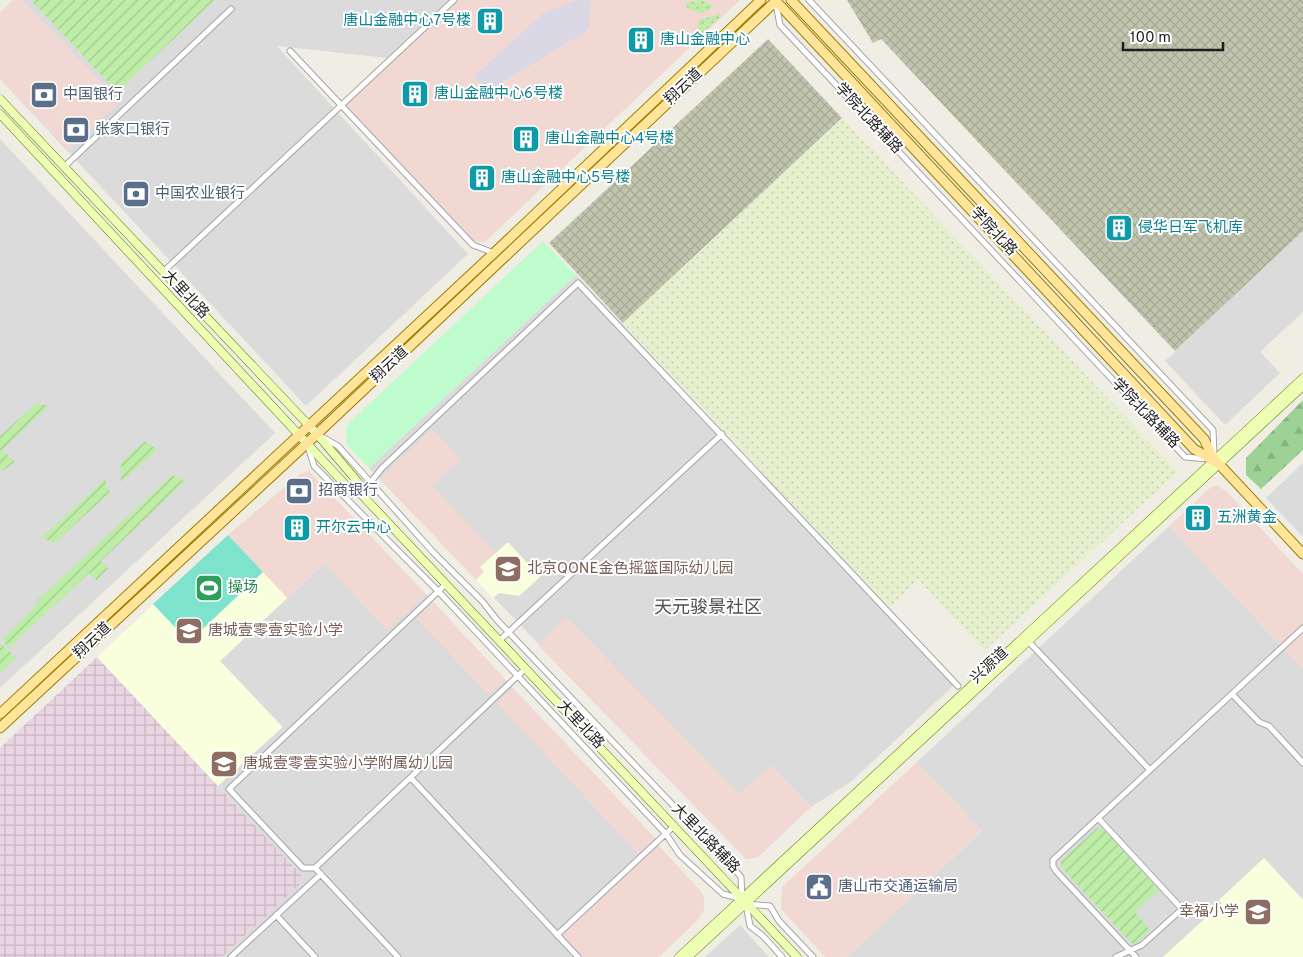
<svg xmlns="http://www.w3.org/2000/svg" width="1303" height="957" viewBox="0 0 1303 957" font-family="Overpass,'Noto Sans SC',sans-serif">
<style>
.residential{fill:#dcdbdb}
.commercial{fill:#f2d8d2}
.industrial{fill:url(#industrial-grid)}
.education{fill:#f9ffdd}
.construction{fill:url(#construction-cross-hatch)}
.farmland{fill:url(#farmland-dots)}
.grass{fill:url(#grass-dots)}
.forest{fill:url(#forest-firs)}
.park{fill:#befccd}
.garden{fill:url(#garden-furrows)}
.pitch{fill:#7de3cd}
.plaza{fill:#dad8e5}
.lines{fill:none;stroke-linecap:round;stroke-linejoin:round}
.street-casing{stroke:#a5a5a5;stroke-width:7}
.secondary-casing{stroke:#597a00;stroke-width:9}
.primary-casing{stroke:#987f00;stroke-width:11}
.street{stroke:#fff;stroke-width:5}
.secondary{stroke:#edfdb4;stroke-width:8}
.primary{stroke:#ffe499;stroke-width:9}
.labels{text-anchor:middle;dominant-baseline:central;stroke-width:4;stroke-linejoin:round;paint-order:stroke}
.culture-label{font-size:15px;fill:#0d838f;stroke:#fff;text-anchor:start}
.street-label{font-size:15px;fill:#1e1e1e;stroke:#fff}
.service-label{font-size:15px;fill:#4e5e75;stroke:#fff;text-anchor:start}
.education-label{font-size:15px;fill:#785e54;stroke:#fff;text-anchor:start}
.leisure-label{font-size:15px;fill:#27864d;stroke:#fff;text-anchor:start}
.quarter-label{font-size:18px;fill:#515151;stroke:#fff}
</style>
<defs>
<pattern id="industrial-grid" width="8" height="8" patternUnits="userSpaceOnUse" patternTransform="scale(1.25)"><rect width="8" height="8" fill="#e9d5e2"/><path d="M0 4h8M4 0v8" fill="none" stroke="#c7b6c1"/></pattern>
<pattern id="construction-cross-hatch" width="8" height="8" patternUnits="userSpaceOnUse" patternTransform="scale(1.25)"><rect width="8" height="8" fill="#c1c5ae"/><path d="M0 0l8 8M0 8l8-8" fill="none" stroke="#a5a995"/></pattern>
<pattern id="farmland-dots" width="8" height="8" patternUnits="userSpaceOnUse" patternTransform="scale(1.25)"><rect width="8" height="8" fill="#e7f0ce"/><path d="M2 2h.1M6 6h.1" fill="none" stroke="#c6cdb0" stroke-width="1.8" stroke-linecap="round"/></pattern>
<pattern id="grass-dots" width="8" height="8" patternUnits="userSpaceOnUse" patternTransform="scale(1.25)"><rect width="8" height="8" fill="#bdeda6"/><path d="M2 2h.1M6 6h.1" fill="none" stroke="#a2cb8e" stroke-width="1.8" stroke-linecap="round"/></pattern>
<pattern id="forest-firs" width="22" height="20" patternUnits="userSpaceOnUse" patternTransform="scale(1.25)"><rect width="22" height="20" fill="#9dd196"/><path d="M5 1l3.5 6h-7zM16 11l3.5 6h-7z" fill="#87b381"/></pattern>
<pattern id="garden-furrows" width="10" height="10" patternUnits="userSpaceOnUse" patternTransform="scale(1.25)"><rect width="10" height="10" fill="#bdeda6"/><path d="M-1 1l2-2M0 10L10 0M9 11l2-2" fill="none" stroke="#a2cb8e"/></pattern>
</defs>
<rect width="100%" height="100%" fill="#f0eee4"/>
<path class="residential" d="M13,0H449L387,58L277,46L468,254L306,406L0,79V13Z
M0,139L275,433L0,688Z
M1303,231V312L1260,352L1280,373L1225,425L1165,361Z
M576,275L889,608L956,683L852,781L811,807L758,857L746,859L369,468Z
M1303,463V537L1266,498Z
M1169,526L1303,669V900L1264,859L1219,900L1222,903L1163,957H847L982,831L917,762Z
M325,563L387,630L426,594L657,844L561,935L582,957H222L305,879L218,786L283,727L220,661Z
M740,925L769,957H705Z"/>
<path class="commercial" d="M13,0H22L120,102L69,150L0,79V13Z
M449,0H740L485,242L474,241L345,104L346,96Z
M432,429L460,459L432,486L495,552L480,567L484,572L476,580L380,479Z
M309,471L426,594L387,630L325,563L287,598L228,535L301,473Z
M1217,485L1226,491L1303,574V669L1169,526L1211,487Z
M433,602L505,679L489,695L416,618Z
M566,617L739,794L771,765L811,807L758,857L746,859L538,645Z
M513,688L658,841L657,844L700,890L704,897V910L698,920L659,957H582L561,935L641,857L497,703Z
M917,762L982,831L847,957H825L781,909L782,887Z"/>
<path class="industrial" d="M97,657L305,879L222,957H0V748Z"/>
<path class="education" d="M228,535L287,598L220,661L282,727L218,786L97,657Z
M508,542L540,577L519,596L499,593L493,598L476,580L484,572L480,567Z
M1264,858L1303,900V957H1163L1222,903L1219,900Z"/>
<path class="construction" d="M847,0H1303V231L1175,351L881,39L873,43Z
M768,39L842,118L623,323L549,243Z"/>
<path class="farmland" d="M842,118L1178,472L984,651L918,579L889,608L623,323Z"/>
<path class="grass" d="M701,0L712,5L713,8L699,13L686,7V3Z
M720,14L721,16L698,37L699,20Z"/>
<path class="forest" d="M1303,400V450L1261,489L1246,475V458Z"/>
<path class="park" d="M543,241L576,275L369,468L347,445L346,430L349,423Z"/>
<path class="garden" d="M31,0H215L117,92Z
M37,403L49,406L2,450L15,462L3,471L0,469V436Z
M145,441L157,450L120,483L122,472L120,463Z
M172,475L185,481L101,561L109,570L102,574L98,581L89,573L9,648L4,642V637L32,610L38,600Z
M106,478V486L110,492L55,543L41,538Z
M0,643L16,658L0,673Z
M1097,828L1103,829L1159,890L1135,912L1150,930L1135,944L1130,942L1061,867V861Z"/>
<path class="pitch" d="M228,535L263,572L189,642L153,604Z"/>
<path class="plaza" d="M578,0H590L589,27L585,32L491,89L476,80V75L542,14Z"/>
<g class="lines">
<g class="street-casing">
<path id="street" d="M809,0L1213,430L1214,455
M776,4L780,25L1185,457L1208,459
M290,51L473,245L494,253
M64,167L231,9
M163,272L454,0
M308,446L314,466L438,591L666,834L680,855L723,894L742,899L741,877L712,843L691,824L497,620L482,601L433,552L338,446L322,437
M370,483L382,468L578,283L958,686
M500,640L722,434
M1029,642L1150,770L1053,860V866L1056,871L1136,957
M1232,694L1259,722L1269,726L1303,763
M1150,770L1303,628
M411,778L578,957
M1098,818L1182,909L1142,945L1116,957
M315,868H303L229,789L446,584
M276,915L315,957
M557,935L674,826
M231,957L321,874
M398,957L315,868L526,668
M782,957L763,936L750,926L746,904L770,906L779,921L813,957"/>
</g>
<g class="secondary-casing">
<path id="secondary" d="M0,99L317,434L362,487L361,494
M0,114L353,493L361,494L797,957
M679,957L1303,378
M688,957L1303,386"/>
</g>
<g class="primary-casing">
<path id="primary" d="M775,0L1194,449L1219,464L1303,554
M791,0L1204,439L1214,460
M0,714L494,253L761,0
M0,728L317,434L777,0"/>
</g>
<use href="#street" class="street"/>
<use href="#secondary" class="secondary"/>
<use href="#primary" class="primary"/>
</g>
<defs>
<g id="building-square" transform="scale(1.4375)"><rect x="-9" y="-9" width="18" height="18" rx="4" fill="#0f9aa8" stroke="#fff"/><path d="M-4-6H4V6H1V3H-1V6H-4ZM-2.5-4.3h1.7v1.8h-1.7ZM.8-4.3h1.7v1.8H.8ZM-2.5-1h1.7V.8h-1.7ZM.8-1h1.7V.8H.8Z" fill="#fff"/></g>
<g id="bank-square" transform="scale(1.4375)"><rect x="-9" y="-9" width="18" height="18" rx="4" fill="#5c6f8a" stroke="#fff"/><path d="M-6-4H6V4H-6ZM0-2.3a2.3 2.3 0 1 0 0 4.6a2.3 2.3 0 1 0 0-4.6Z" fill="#fff"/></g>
<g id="school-square" transform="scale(1.4375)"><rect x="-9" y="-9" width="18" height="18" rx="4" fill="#8d6e63" stroke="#fff"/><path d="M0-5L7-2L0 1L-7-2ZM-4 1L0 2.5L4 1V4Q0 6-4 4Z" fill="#fff"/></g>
<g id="stadium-square" transform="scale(1.4375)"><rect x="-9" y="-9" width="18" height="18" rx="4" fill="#2e9e5b" stroke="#fff"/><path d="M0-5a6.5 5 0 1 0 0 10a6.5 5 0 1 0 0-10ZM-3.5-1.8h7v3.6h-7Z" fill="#fff"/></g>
<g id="civic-square" transform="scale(1.4375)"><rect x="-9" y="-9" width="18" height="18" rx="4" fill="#5c6f8a" stroke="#fff"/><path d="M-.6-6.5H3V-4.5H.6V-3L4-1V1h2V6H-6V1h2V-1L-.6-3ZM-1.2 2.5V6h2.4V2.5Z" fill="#fff"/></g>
</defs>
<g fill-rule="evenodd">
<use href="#building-square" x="490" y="21"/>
<use href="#building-square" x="641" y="40"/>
<use href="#building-square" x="415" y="94"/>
<use href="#bank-square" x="44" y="95"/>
<use href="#bank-square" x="76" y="130"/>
<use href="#building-square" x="526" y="139"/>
<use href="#building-square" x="482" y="178"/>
<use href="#bank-square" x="136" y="194"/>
<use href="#building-square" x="1119" y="228"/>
<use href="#bank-square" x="299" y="491"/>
<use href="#building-square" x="1198" y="518"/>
<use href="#building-square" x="297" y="528"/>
<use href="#school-square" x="508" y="569"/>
<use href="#stadium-square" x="209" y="588"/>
<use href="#school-square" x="189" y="631"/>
<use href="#school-square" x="224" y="764"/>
<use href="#civic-square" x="819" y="887"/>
<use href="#school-square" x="1258" y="912"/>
</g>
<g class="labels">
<g class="culture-label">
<text x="471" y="21" text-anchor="end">唐山金融中心7号楼</text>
<text x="660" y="40">唐山金融中心</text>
<text x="434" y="94">唐山金融中心6号楼</text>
<text x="545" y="139">唐山金融中心4号楼</text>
<text x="501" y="178">唐山金融中心5号楼</text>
<text x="1138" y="228">侵华日军飞机库</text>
<text x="1217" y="518">五洲黄金</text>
<text x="316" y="528">开尔云中心</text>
</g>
<g class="street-label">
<text transform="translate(684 87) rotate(-43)">翔云道</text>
<text transform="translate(868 119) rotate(47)">学院北路辅路</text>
<text transform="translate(993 232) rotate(47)">学院北路</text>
<text transform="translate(185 295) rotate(47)">大里北路</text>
<text transform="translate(390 365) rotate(-43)">翔云道</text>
<text transform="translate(1145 414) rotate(46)">学院北路辅路</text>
<text transform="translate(93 641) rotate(-43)">翔云道</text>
<text transform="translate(990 666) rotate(-43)">兴源道</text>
<text transform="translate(580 725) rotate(47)">大里北路</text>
<text transform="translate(705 839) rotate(46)">大里北路辅路</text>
</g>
<g class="service-label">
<text x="63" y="95">中国银行</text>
<text x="95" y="130">张家口银行</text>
<text x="155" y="194">中国农业银行</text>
<text x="318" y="491">招商银行</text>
<text x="838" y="887">唐山市交通运输局</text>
</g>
<g class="education-label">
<text x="527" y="569">北京QONE金色摇篮国际幼儿园</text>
<text x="208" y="631">唐城壹零壹实验小学</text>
<text x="243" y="764">唐城壹零壹实验小学附属幼儿园</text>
<text x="1239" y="912" text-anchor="end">幸福小学</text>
</g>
<g class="leisure-label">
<text x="228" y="588">操场</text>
</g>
<g class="quarter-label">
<text x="708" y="608">天元骏景社区</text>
</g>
</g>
<path d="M1123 42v8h100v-8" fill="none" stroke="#1e1e1e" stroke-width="2.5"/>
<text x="1130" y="42" font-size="15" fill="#1e1e1e" stroke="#ffffff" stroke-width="4" paint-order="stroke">100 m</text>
</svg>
